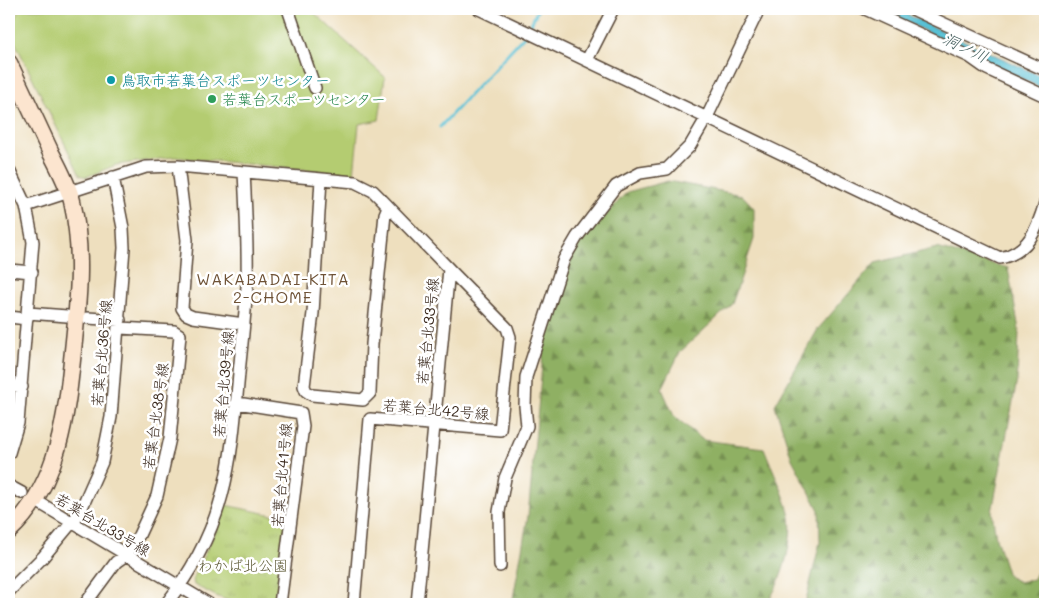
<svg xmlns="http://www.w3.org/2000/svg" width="1054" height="613" viewBox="0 0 1054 613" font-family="Mali,'Klee One',sans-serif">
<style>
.green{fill:#b4cc71;stroke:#787b48}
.forest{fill:url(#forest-firs);stroke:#656d40}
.park{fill:url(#park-tufts);stroke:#787b48}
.water{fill:#58c1d5;stroke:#4a767a}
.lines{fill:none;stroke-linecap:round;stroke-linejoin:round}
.stream{stroke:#58c1d5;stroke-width:3}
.street-casing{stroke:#564536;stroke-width:14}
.secondary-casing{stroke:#564536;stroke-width:19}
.street{stroke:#fff;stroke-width:11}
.secondary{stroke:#fce5cf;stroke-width:16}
.culture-dot{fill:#0f9aa8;stroke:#fff;stroke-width:2}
.leisure-dot{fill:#2e9e5b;stroke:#fff;stroke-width:2}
.labels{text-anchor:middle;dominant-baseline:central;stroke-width:5;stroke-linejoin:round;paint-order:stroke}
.culture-label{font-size:15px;fill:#0d838f;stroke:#fff;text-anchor:start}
.leisure-label{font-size:15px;fill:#27864d;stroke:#fff;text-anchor:start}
.street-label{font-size:15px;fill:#3b2a1e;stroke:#fff}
.park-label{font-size:15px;fill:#5f5b37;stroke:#fff}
.water-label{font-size:16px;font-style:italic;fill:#455f5e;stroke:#fff}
.neighbourhood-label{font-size:16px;letter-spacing:1px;fill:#6e5236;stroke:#fff}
</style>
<defs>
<pattern id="forest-firs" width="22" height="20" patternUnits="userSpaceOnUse" patternTransform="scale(1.25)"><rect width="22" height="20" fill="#8fb063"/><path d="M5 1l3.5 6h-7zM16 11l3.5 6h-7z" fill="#768f51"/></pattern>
<pattern id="park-tufts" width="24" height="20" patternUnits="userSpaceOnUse" patternTransform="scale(1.25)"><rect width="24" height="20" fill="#b4cc71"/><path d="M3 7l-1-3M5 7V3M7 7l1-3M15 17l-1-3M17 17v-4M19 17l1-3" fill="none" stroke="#9caf61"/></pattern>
</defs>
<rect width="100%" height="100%" fill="#fff"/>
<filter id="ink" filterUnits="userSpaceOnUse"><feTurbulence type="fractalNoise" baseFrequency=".02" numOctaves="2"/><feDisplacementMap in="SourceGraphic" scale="10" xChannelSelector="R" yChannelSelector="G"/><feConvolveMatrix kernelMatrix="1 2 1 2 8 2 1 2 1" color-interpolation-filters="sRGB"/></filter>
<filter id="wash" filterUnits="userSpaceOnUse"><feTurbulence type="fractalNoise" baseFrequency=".0096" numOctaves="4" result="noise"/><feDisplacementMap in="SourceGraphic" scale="20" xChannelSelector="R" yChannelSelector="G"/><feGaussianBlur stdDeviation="1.12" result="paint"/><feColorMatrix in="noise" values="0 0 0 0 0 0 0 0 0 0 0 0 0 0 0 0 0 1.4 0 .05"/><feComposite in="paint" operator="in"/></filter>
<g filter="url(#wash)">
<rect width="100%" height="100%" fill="#eedfbe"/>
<path class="green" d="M20,9H310L385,77L379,120L359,124L354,174L174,157L116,165L86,177L80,175L11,34L14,20Z"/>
<path class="forest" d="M668,181L742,195L754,208V239L732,304L680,352L662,389L674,416L703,440L764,448C772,469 786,496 790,517C794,540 781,586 766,604H512L528,516L544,344L575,248L627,192Z
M937,248L1008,268L1019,330L1017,380L992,512L996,538L1008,576L1019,582L1034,579L1041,558L1045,532V604H805L820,542L819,510L792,459L775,405L818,329L875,263Z"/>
<path class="park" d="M225,505L288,518L276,604H239L218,597L194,585L193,579L212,538Z"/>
<path class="water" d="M880,9H895L1045,78V90Z"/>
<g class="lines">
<path class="stream" d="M530,26L538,9
M440,127L524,36"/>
</g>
</g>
<g filter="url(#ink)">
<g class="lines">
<g class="street-casing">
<path id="street" d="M288,9L315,88
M479,9L1000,258C1029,252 1037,229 1045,203
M865,9L970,57L987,69L1045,96
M912,9L1045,70
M587,60L613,9
M178,166L187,240L182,308L186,314L193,317L244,324
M9,170L26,206L33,242L18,423L9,453
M321,179L313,313L304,386L306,391L312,395L363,400L370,393L372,344L385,214L388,207
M26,206L146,167L178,166L355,182L373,191L382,200L449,269L417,604
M9,270L32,272
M28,313L67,316
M9,317L27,319
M87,318L120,320
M9,385L22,387
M237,403L301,413L303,426L280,604
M9,486L22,493
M33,499L209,604
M500,566L499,512L505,478L527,426L525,406L526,377L564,259L577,237L616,186L640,173L667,169L690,146L707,117L759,9
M9,591L43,557L79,514L102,462L111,417L124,248L123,228L113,177
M85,604L116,562L126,555L139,535L157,496L170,438L180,335L174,331L120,328
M166,604C226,528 231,466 239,373C242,344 245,315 247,286C248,248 246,210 244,172
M354,604L370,419L500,430L510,337L507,328L449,269"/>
</g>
<g class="secondary-casing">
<path id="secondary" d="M9,63C23,93 37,123 51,153C59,168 68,185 72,201C83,249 79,293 74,341C67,408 62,482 9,531"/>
</g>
<use href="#street" class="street"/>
<use href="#secondary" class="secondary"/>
</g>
</g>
<circle class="culture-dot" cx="111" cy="80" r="5"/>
<circle class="leisure-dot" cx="212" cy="99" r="5"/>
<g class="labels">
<g class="culture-label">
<text x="121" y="80">鳥取市若葉台スポーツセンター</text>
</g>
<g class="leisure-label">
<text x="222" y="99">若葉台スポーツセンター</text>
</g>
<g class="street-label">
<text transform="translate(427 331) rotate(-84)">若葉台北33号線</text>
<text transform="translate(101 353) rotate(-85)">若葉台北36号線</text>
<text transform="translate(223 384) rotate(-85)">若葉台北39号線</text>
<text transform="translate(436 409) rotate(5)">若葉台北42号線</text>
<text transform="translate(155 416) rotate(-82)">若葉台北38号線</text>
<text transform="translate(281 475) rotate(-85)">若葉台北41号線</text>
<text transform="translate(103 524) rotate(31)">若葉台北33号線</text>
</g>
<g class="park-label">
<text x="243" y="565">わかば北公園</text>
</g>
<g class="water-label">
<text transform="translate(966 47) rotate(26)">洞ノ川</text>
</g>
<g class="neighbourhood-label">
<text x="273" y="278">WAKABADAI-KITA<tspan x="273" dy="18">2-CHOME</tspan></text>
</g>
</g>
<rect width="1054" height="613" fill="none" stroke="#fff" stroke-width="30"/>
</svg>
